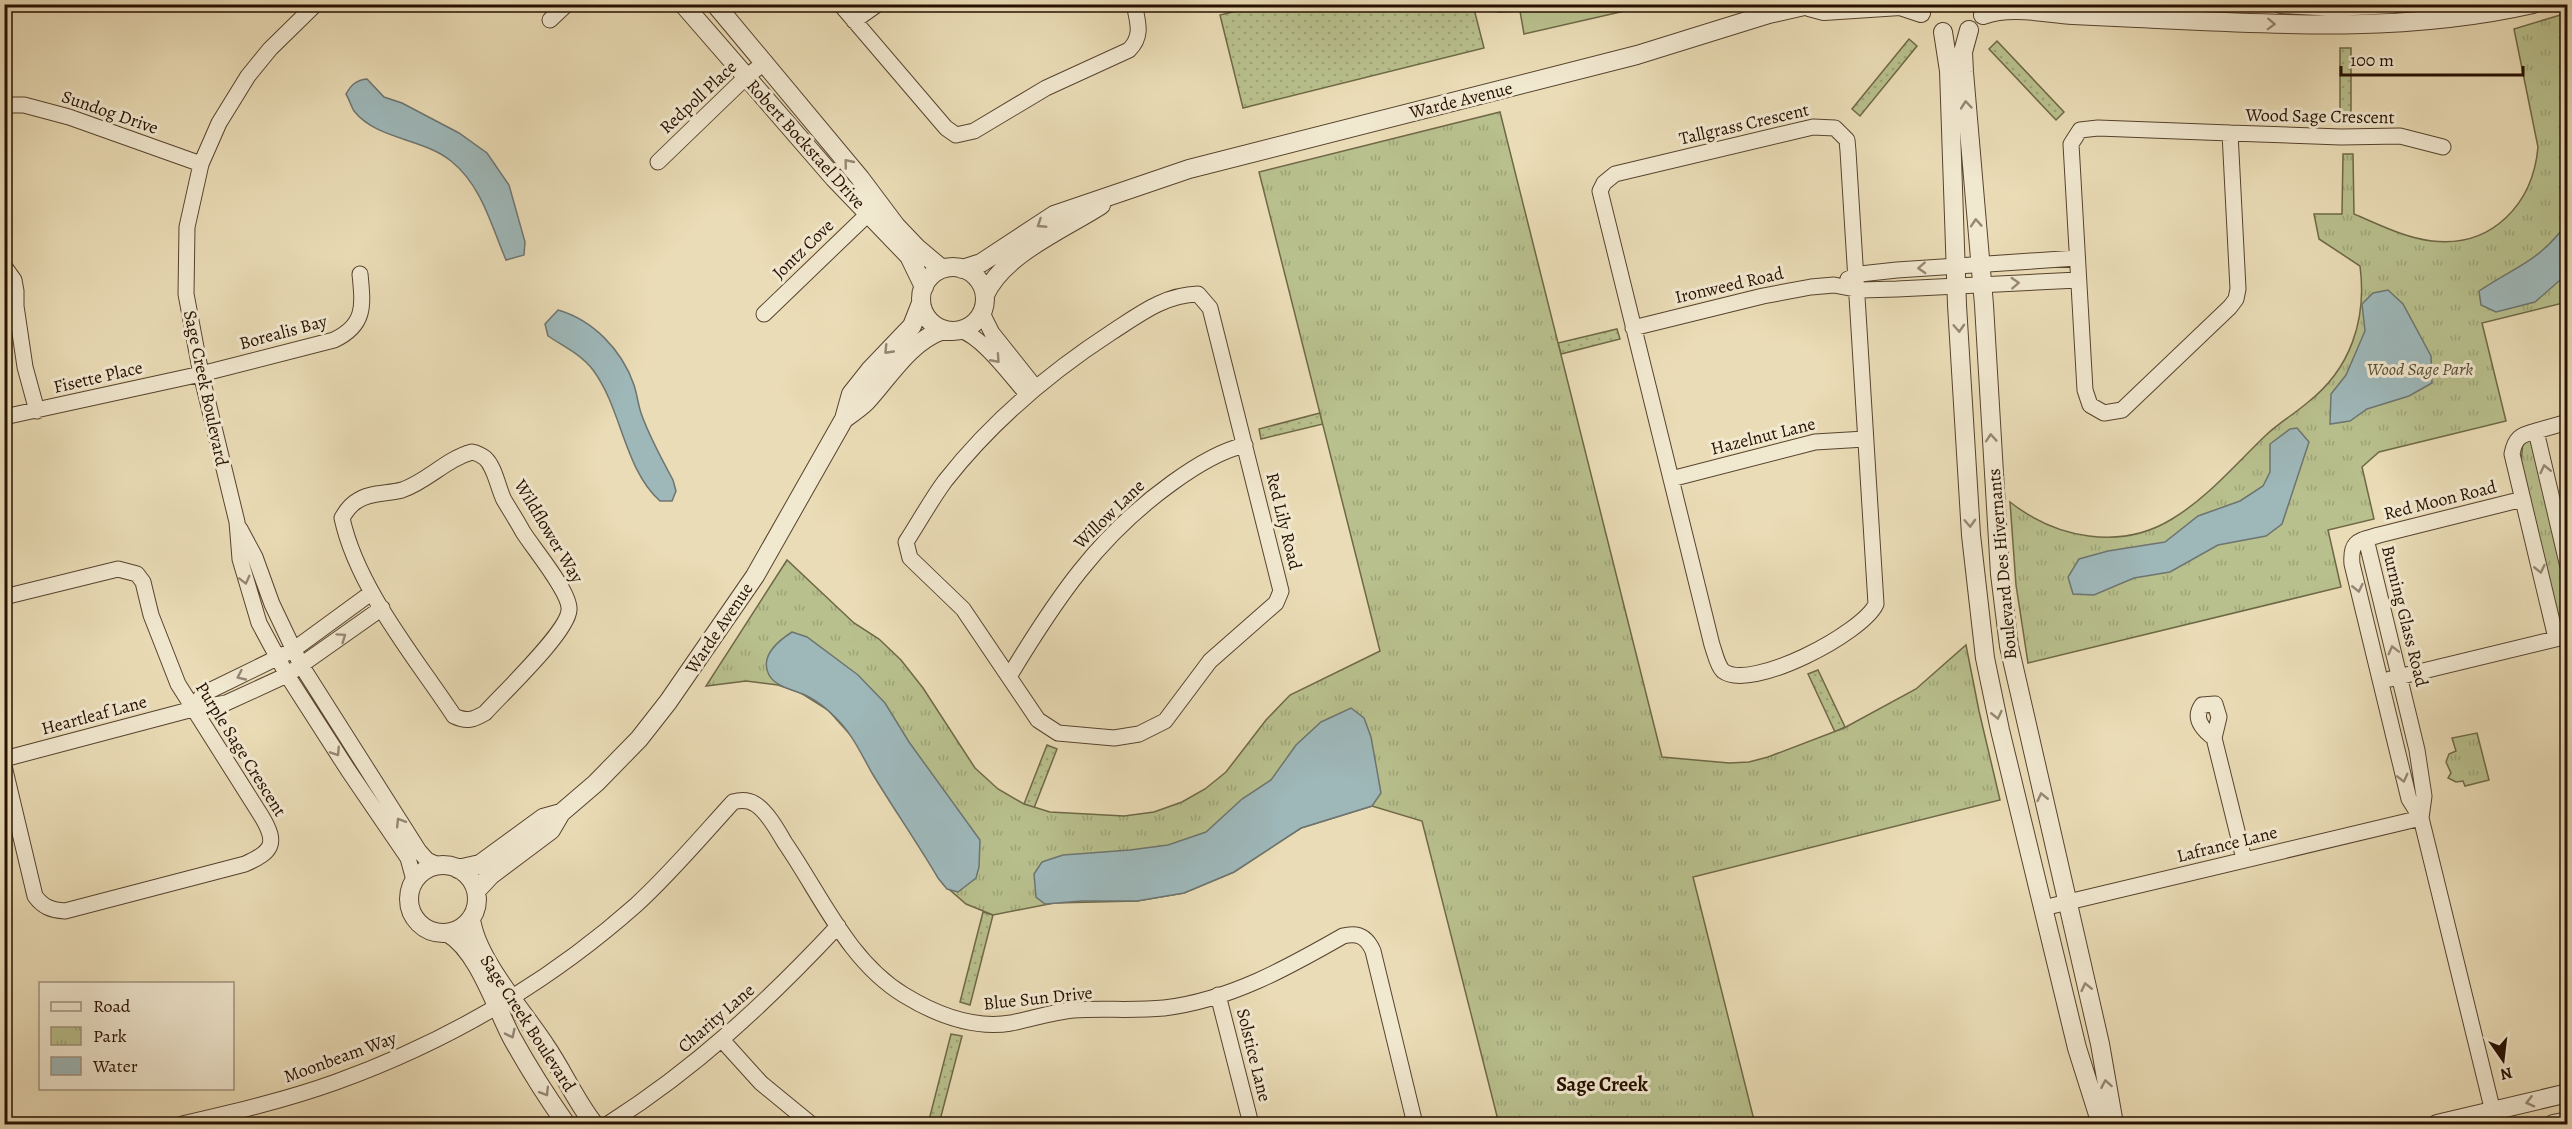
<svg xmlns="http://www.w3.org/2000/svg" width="2572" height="1129" viewBox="0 0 2572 1129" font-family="Alegreya,serif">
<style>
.grass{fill:url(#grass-dots);stroke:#6f6847;stroke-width:1.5}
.park{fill:url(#park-tufts);stroke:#6f6847;stroke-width:1.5}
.pitch{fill:#b8c08d;stroke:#6f6847;stroke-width:1.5}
.water{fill:#9eb8ba;stroke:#6e7570;stroke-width:1.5}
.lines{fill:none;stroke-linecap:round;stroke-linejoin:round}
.minor-casing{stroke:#57432e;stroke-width:17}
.tertiary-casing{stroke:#57432e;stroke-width:20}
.minor{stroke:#f1e8d0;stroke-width:15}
.tertiary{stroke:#f1e8d0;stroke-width:18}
.oneway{stroke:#968773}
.labels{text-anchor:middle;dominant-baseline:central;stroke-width:6;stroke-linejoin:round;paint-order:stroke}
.street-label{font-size:18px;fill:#261001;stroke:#f1e8d0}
.park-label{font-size:18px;font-style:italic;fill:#594e32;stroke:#f1e8d0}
.neighbourhood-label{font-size:20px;font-weight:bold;fill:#261001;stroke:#f1e8d0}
</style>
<defs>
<pattern id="grass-dots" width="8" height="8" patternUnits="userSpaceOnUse" patternTransform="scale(1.5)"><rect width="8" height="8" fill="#b8c08d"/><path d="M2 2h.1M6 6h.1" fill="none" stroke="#9ea478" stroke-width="1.8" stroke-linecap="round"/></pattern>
<pattern id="park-tufts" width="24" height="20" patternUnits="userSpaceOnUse" patternTransform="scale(1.5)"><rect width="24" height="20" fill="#b8c08d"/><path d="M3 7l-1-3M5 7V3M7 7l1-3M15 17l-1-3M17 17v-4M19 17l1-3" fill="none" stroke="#9ea478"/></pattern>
</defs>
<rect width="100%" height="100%" fill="#eadcb6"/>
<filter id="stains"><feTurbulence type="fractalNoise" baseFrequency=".00333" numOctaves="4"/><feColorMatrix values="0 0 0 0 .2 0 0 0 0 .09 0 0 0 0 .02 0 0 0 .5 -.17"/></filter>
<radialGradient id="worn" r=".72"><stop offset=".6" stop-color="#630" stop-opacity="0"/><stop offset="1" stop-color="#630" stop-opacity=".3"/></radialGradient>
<path class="grass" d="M1261,5H1473L1484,48L1243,108L1220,15Z
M1909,39L1917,46L1860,116L1852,109Z
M1997,41L2064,112L2056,120L1989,49Z
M2340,48H2351V121H2340Z
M1617,329L1620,339L1561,354L1558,343Z
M1320,413L1323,424L1261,439L1259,429Z
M1818,670L1845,727L1835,732L1808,674Z
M1047,745L1057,749L1034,808L1024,804Z
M983,912L993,915L970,1005L960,1002Z
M951,1034L962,1036L939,1124H928Z"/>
<path class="park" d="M2567,13V302L2482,323L2506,421L2379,452L2362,467L2374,519L2328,530L2341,587L2028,663L2016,585L2010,502C2056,538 2120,551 2172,519C2207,498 2235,465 2264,437C2277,424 2293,415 2307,403C2351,369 2367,319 2360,266L2319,239L2314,214H2342L2343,154H2353L2354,214C2378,224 2405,238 2432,241C2492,248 2533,204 2538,147L2514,29Z
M1500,112L1662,757L1729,763L1749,762L1768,757L1844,728L1916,689L1966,645L1979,711L2000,800L1693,877L1755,1124H1499L1422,821L1372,806L1301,828L1234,872L1184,893L1137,901L1054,903L993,915L966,904L943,884L873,774L855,740L828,710L801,693L778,685L746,681L706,686L787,560L854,623L879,639L901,660L923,688L975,768L998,789L1024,804L1050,812L1124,816L1154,812L1182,802L1205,789L1226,772L1266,720L1290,695L1380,651L1259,172Z
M2531,439L2567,587V622L2560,625L2521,464L2523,441Z
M2477,733L2489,780L2465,786L2463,781L2456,782L2448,778L2451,773L2446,762L2449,754L2456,751L2452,738Z"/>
<path class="pitch" d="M1496,5V4L1651,5L1524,34L1520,11L1498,12Z"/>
<path class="water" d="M367,79L384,97L402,103L459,133L487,153L509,185L525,242L524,255L506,260C491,225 482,186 451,161C423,138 377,140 354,111C351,106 349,99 346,94C351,85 356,80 367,79Z
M2567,223V274L2535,302L2496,312L2481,305L2479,291C2516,266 2539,262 2567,223Z
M2388,290L2403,304L2431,356L2432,383L2409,396L2367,409L2350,421L2330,424L2331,394L2346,375L2365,331L2362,304L2373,293Z
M558,310C593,320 622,350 634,385C637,394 638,404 641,413C649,436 661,458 673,480L676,491L672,501H660C624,469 622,409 593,370C582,355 563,346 548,336L545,324Z
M2297,428L2309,442L2282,524L2266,536L2218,545L2170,572L2134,578L2094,595L2073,594L2068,577L2079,559L2108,551L2165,542L2198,516L2240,501L2263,486L2270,472V444L2290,429Z
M792,632L807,637L858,675L885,703L909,742L980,840L979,867L976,878L958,892L947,889L938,878C917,842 893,808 872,773C860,752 852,733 834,716C827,709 818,702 809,697C797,690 776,688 769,675C759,656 778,641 792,632Z
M1351,708L1364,718L1371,737L1381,793L1372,806L1301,828L1234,872L1184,893L1137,901H1082L1045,904L1036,897L1034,874L1042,862L1063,855L1130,850L1168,845L1206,832L1242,799L1271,780L1296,745L1321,722Z"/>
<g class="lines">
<g class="minor-casing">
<path id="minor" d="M316,4L270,49L248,76L219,123L201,164L187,227L186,294L201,374L237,522L240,559L259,623L287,675L348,770L408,858L414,880
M840,4L946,128L956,135L974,131L1046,88L1129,50C1143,36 1138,23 1134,4
M550,20L567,4
M854,21L878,4
M4,105H24L69,117L201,164
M1813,127L1835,128L1847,140L1848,151L1876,604C1863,633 1751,692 1723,671C1717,665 1715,653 1712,645L1600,191L1604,183L1615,174Z
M2098,128L2230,133L2238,289L2236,299L2230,307L2122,410L2104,413L2090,405L2085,390L2071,144L2080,130Z
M2230,133L2341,137L2400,136L2443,147
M658,162L745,78L765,62
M4,266L14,280L16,291V306L25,367L37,411
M1848,279L1860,274L1897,270L2077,258
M1198,294L1210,308L1281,591L1276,603L1210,661L1165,721L1139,734L1114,738L1058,733L1038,720L963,609L910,558L906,542C919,522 931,500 945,481C992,421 1049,373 1112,332C1140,314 1164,295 1198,294Z
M982,313L992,333L1035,387
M764,314L869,213
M1633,328L1763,296L1811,287L1834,285L1860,290L1897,289L2078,280
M960,330C984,338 1010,375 1027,394
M4,417L201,374L334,340C366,325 363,305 360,274
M2536,431L2568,422
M472,452C477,453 481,455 485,458C495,467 498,488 504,500C510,510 517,521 523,532C533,548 571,593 569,610C568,632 502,694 485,713C473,720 467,722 454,716C415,657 357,588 342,518C346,511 350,505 357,501C369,492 388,494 402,490C428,481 446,459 472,452Z
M1671,479L1815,442L1865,439
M240,529L255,557L272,604L301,665L419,851L427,860L438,865
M2366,539L2417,750L2424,796L2421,818L2409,799L2352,564C2350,540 2359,541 2379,535L2523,499
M4,597L118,569L137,574L143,582L151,615L178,684L262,817C278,844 272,852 245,864L65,911C51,910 43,907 35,896L4,766
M2556,638L2512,454C2515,438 2520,435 2536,431L2568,567
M1010,675C1056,599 1098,536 1172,483C1194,467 1219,451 1245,445
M2390,679L2568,636
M193,709L203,694L293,650L371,593
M2214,738L2219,717L2215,704L2202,705C2193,718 2202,729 2214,738L2244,859
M4,759L193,709L226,703L287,675L382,608
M2043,908L2421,818L2496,1124
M1218,995L1251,1124
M723,1041L761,1083L811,1124
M182,1124C234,1112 286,1100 336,1082C447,1042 548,983 636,905C671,873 701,837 733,802C740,800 747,799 755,804C767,811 778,831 785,843C821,895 848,961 904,995C935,1014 974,1029 1011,1023C1032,1019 1052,1012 1073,1010C1103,1008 1134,1011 1164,1008C1230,1000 1287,968 1343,936C1358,932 1367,937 1373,951L1415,1124
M608,1124C695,1069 768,1001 838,926"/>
</g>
<g class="tertiary-casing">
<path id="tertiary" d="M683,4L834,178L909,256L924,287
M715,4L860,178L896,226L917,248L942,269
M2281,4L2335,7L2393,4
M1809,7L1824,11L1900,6L1921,13
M1983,15C2012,5 2043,13 2073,15C2095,16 2116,17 2137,18C2270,24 2402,34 2533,4
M1969,30L1963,52L1964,72L1984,305L2000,574L2009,646L2100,1044L2114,1124
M1943,32L1949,71L1957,305L1971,535L1985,658L2000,730L2077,1048L2101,1124
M921 299a32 32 0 1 1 64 0a32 32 0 1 1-64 0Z
M962,269L981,263L1054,215L1189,169L1637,55L1769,14L1813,4
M985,295C1003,254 1064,229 1101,205
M844,419C851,414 860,408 866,402C890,376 909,342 943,330
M409 899a34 34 0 1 1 68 0a34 34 0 1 1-68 0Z
M458,869L480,864L543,818L561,813
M476,891L491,875L551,830L561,813L596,783L639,739L668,702L755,576L844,419L851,394L870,370L912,326L921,303
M471,918C475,958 523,1011 545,1045C563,1071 575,1100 594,1124
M448,933C478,950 496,1008 512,1038C528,1067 547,1097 566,1124
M2437,1124L2568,1093
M2553,1124L2568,1121"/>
</g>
<use href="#minor" class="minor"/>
<use href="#tertiary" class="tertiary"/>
</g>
<defs><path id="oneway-chevron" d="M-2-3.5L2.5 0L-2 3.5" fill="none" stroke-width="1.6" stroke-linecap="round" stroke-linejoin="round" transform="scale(1.5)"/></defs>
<g class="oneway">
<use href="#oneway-chevron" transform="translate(2271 24) rotate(2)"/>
<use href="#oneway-chevron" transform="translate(1966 105) rotate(-95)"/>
<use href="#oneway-chevron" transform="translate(848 163) rotate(-129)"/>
<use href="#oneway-chevron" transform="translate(1976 223) rotate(-94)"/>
<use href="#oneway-chevron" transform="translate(1041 224) rotate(147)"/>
<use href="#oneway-chevron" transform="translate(1922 268) rotate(177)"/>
<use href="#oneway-chevron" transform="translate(2015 283) rotate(-3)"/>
<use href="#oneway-chevron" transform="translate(1959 328) rotate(87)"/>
<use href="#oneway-chevron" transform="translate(888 350) rotate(134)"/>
<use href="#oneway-chevron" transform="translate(996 359) rotate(48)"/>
<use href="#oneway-chevron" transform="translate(1991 438) rotate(-94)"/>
<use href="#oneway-chevron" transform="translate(2545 469) rotate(-103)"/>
<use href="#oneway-chevron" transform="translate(1970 523) rotate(87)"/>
<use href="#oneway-chevron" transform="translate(2540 569) rotate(77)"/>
<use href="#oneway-chevron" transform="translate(245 580) rotate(76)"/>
<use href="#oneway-chevron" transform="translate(2358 588) rotate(77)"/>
<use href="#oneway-chevron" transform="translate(342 637) rotate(-35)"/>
<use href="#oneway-chevron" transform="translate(2393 650) rotate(-104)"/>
<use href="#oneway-chevron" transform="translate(241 676) rotate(155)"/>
<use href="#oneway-chevron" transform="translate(1997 715) rotate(77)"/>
<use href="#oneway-chevron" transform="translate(336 752) rotate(57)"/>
<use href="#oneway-chevron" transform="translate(2403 778) rotate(76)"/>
<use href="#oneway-chevron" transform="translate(2042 797) rotate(-103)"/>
<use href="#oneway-chevron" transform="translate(400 822) rotate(-122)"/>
<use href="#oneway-chevron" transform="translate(2086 987) rotate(-103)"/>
<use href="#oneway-chevron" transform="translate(511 1034) rotate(64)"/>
<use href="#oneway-chevron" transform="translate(2106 1084) rotate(-100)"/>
<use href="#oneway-chevron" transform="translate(545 1092) rotate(58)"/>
<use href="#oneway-chevron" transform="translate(2530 1102) rotate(166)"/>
</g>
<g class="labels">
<g class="street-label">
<text transform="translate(698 97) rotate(-43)">Redpoll Place</text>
<text transform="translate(1461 100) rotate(-14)">Warde Avenue</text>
<text transform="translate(110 112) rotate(19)">Sundog Drive</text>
<text transform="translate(2320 116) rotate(1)">Wood Sage Crescent</text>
<text transform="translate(1744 124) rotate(-13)">Tallgrass Crescent</text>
<text transform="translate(806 144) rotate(48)">Robert Bockstael Drive</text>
<text transform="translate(803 249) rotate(-44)">Jontz Cove</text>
<text transform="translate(1729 285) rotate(-13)">Ironweed Road</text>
<text transform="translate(283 332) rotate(-15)">Borealis Bay</text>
<text transform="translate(98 377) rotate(-13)">Fisette Place</text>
<text transform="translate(206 388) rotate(78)">Sage Creek Boulevard</text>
<text transform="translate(1763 436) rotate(-14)">Hazelnut Lane</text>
<text transform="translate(2440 500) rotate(-14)">Red Moon Road</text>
<text transform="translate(1109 514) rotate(-44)">Willow Lane</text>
<text transform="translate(1284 521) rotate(76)">Red Lily Road</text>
<text transform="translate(549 531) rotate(59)">Wildflower Way</text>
<text transform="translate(2002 564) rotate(-95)">Boulevard Des Hivernants</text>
<text transform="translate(2405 616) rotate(76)">Burning Glass Road</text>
<text transform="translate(719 628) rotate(-56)">Warde Avenue</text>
<text transform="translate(94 715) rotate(-15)">Heartleaf Lane</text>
<text transform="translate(241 749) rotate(58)">Purple Sage Crescent</text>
<text transform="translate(2227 844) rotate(-14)">Lafrance Lane</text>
<text transform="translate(1038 998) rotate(-6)">Blue Sun Drive</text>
<text transform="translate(716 1018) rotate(-41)">Charity Lane</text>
<text transform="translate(528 1023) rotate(57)">Sage Creek Boulevard</text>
<text transform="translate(1254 1055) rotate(76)">Solstice Lane</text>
<text transform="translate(340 1057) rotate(-20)">Moonbeam Way</text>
</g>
<g class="park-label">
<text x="2420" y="369">Wood Sage Park</text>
</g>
<g class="neighbourhood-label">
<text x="1602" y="1084">Sage Creek</text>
</g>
</g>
<rect width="2572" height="1129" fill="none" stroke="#eadcb6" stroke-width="24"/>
<rect x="6" y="6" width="2560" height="1117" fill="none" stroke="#261001" stroke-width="3"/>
<rect x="12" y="12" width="2548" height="1105" fill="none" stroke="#261001" stroke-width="1.5"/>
<rect x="39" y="982" width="195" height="108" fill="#f1e8d0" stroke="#a0927d" stroke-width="1.5"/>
<rect x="51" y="1002" width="30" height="9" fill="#f1e8d0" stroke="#a0927d" stroke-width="1.5"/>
<text x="93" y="1012" font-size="18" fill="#261001">Road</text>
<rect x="51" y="1027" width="30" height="18" fill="url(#park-tufts)" stroke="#a0927d" stroke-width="1.5"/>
<text x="93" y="1042" font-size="18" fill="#261001">Park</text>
<rect x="51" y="1057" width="30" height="18" fill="#9eb8ba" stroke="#a0927d" stroke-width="1.5"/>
<text x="93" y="1072" font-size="18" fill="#261001">Water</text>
<g transform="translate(2503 1060) rotate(166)" stroke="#f1e8d0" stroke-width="4.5" paint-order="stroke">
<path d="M0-4.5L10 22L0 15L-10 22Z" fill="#261001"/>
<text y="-9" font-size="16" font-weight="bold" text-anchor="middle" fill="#261001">N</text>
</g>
<path d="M2341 66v9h182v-9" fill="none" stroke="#261001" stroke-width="3"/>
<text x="2350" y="66" font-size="18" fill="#261001" stroke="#f1e8d0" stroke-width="4.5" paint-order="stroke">100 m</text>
<rect width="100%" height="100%" filter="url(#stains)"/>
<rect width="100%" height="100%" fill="url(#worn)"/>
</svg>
